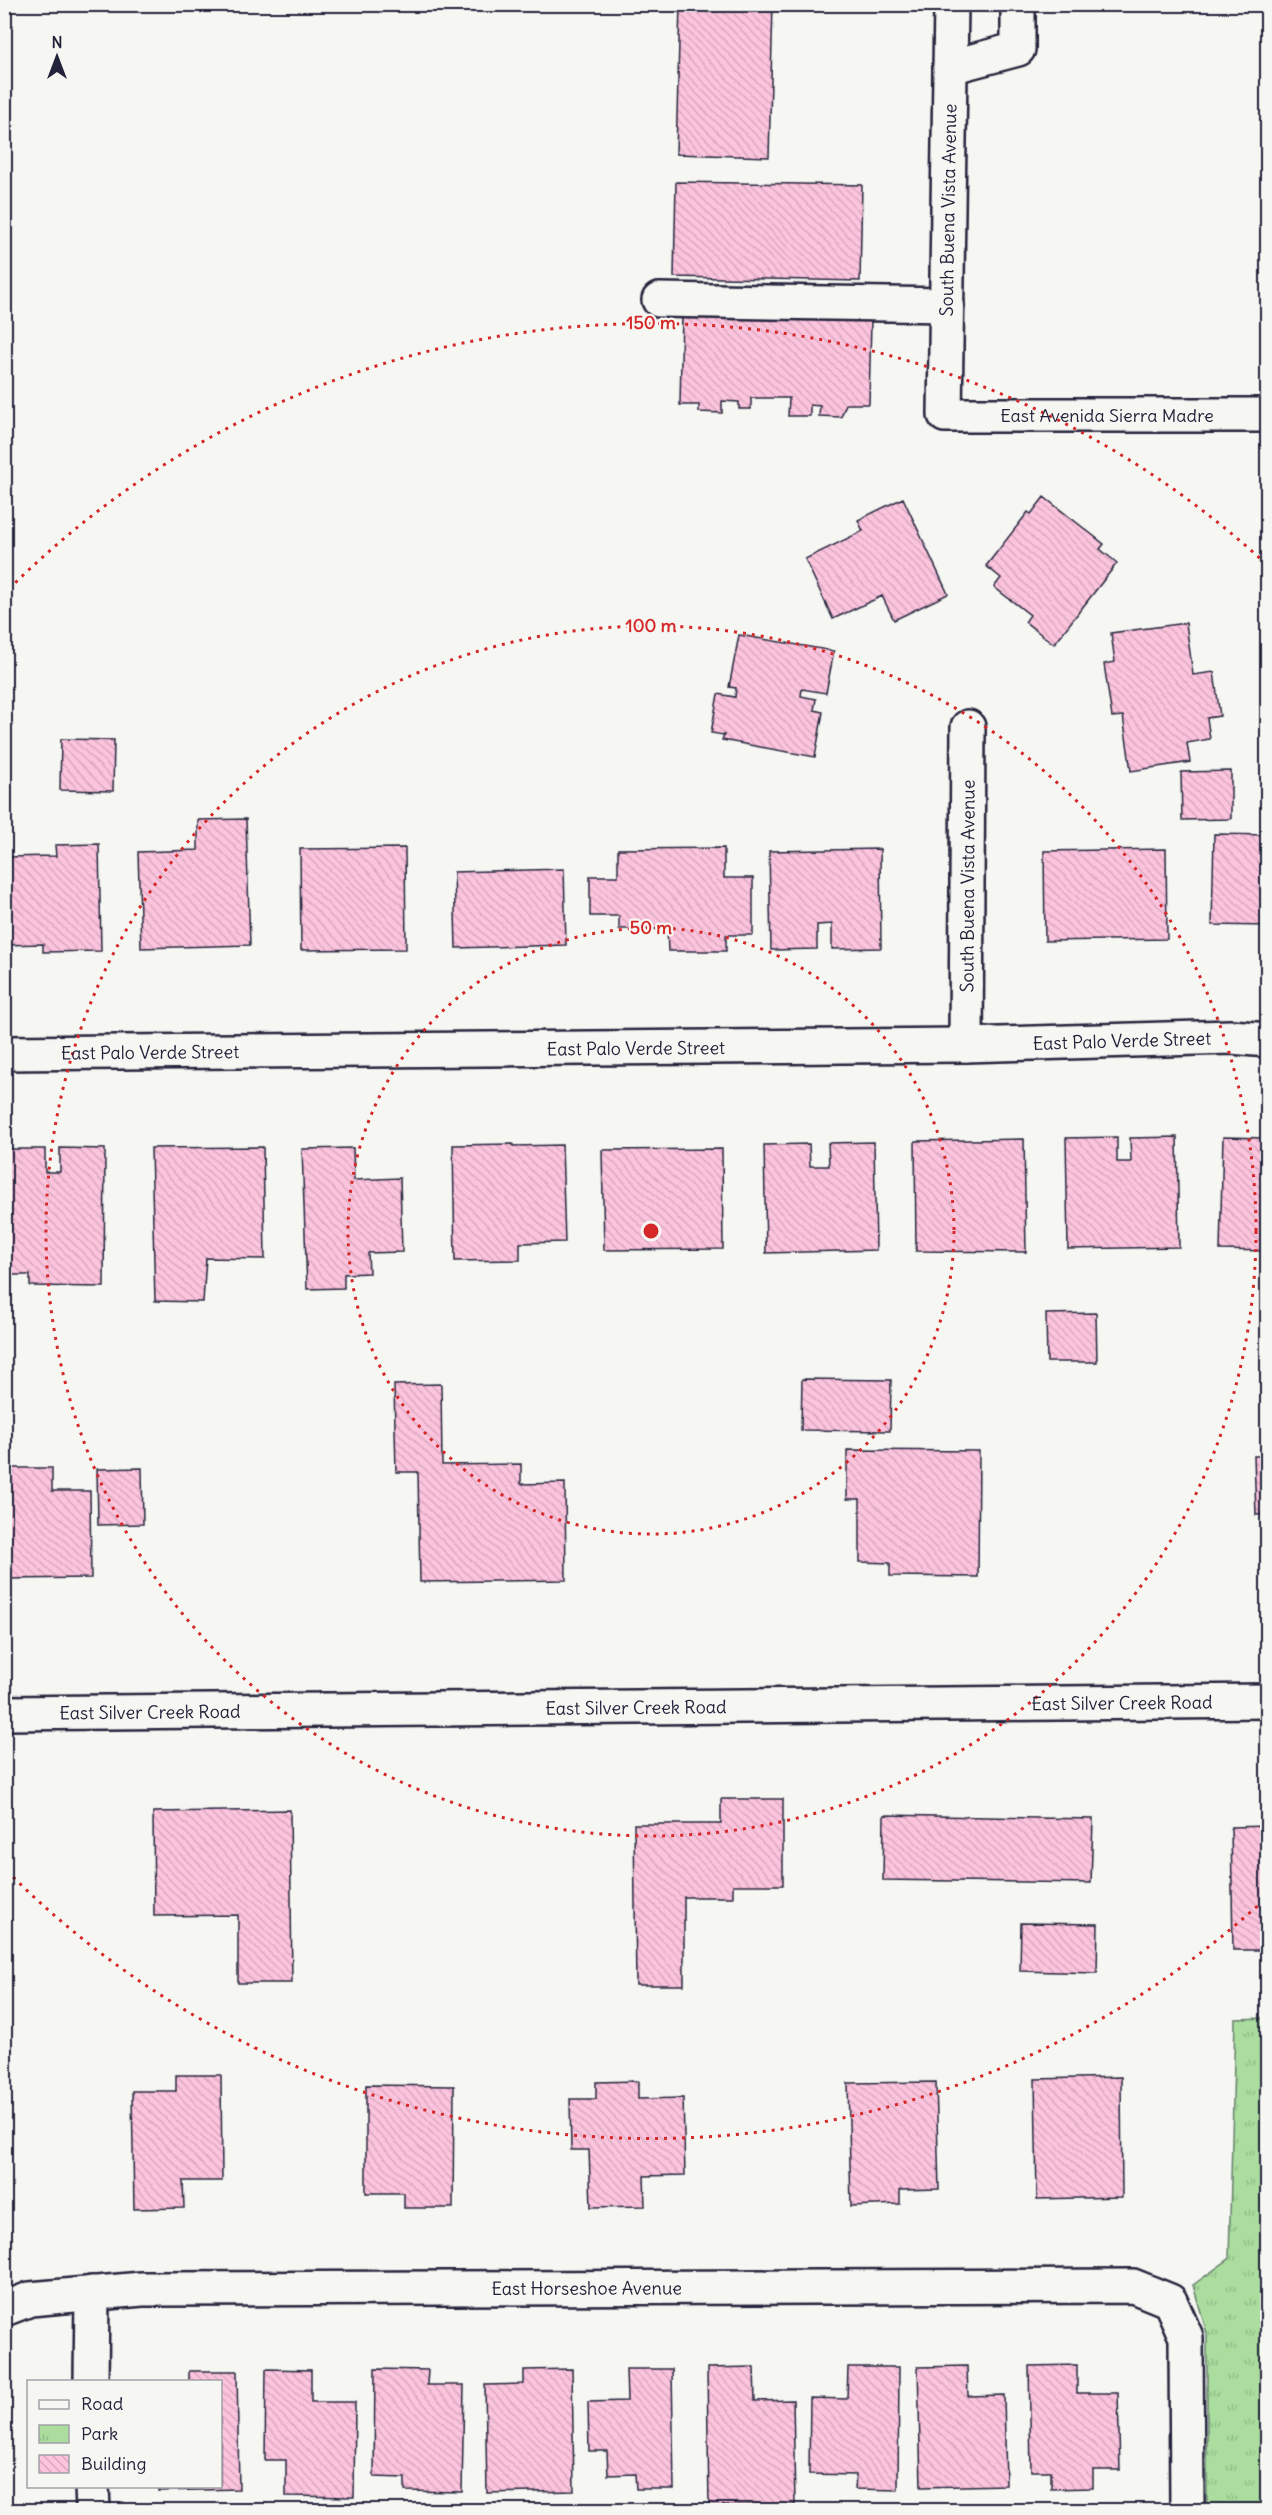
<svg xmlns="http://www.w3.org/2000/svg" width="1272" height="2515" viewBox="0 0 1272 2515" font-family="Delius,sans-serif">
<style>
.park{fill:url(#park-tufts);stroke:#66806c;stroke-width:1.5}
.building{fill:url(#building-back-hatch);stroke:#22223b;stroke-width:1.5}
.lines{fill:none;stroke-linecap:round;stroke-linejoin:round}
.minor-casing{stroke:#22223b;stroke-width:38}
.minor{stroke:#f6f6f2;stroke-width:33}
.ring{fill:none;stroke:#d62828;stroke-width:3;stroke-dasharray:3 6}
.labels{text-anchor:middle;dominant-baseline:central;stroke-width:4.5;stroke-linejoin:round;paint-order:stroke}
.street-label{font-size:18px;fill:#22223b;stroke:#f6f6f2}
.centre{fill:#d62828;stroke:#f6f6f2;stroke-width:3}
.ring-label{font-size:18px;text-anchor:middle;font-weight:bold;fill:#d62828;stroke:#f6f6f2;stroke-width:4.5;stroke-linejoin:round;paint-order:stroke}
</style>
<defs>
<pattern id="park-tufts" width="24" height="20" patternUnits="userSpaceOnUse" patternTransform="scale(1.5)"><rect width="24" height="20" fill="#aadd9e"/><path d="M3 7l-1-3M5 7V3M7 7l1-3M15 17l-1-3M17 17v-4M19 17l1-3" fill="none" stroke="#92bd89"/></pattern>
<pattern id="building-back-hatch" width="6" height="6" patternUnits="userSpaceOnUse" patternTransform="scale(1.5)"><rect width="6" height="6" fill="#fcc4dd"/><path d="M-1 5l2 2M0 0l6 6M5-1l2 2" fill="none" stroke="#d8a8bf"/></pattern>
</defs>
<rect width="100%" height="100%" fill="#f6f6f2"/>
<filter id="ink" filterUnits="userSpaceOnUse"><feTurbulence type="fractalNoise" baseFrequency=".0167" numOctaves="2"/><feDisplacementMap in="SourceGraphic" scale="12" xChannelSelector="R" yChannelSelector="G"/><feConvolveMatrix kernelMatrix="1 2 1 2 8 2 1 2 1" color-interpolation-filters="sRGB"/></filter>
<g filter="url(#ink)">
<path class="park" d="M1267,2018V2510H1207V2333L1193,2285L1229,2259L1235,2019Z"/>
<path class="building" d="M680,4H773L769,157L676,154Z
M676,182L862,185L860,281L674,277Z
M682,316L871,320L869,404H846L841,417L819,416L820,406L810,405V416H788L789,398H751V409H739V402L722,401V413L699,412V405H680Z
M1044,497L1104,544L1100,549L1117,563L1054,644L1025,622L1030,615L994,587L1001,578L986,566L1028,512L1031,514Z
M903,498L948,594L894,620L882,596L833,619L805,559L863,531L858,520Z
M1186,623L1193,675L1214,672L1220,716L1207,718L1210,739L1187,743L1190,762L1131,771L1123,716L1112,717L1104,664L1115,662L1111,633Z
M739,635L834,651L826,693L802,689L801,696L816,699L814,710L823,712L815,757L722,740L724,735L711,733L718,694L735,697L736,688L729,687Z
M61,739L114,740L113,791L60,790Z
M1231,771V819L1182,820L1181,772Z
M246,819L250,945L141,948L138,852L198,850V820Z
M1214,834L1268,835V926L1212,925Z
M99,844L101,951L43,952V944L4,945V857L56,856L55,845Z
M405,848L406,949L301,950L300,849Z
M724,848V878H753V935H726V951H668L667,929H619V916H590V876H618V849Z
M880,849L881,948L832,949V924L817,925V949L771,950L769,851Z
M1166,849L1167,939L1045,941L1044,851Z
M564,869L566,945L456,948L454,872Z
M1117,1137V1162H1131L1130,1138L1177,1137L1179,1247L1068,1249L1066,1138Z
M1223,1137L1268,1138V1251L1220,1250Z
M1024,1139L1026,1252L916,1251L915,1141Z
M874,1142L876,1250L766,1253L764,1145L809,1144L810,1166H829L828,1143Z
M513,1144V1146L562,1145L565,1242L520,1243V1260L455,1261L453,1145Z
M263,1147L265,1259L206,1258L203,1302L155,1301L151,1148Z
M60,1148L105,1149L104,1287L30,1286V1275H4V1149H45V1172H60Z
M353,1148L354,1180L400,1178L402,1252L368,1253L369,1273L344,1274V1288L307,1289L302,1149Z
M722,1149L723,1249L604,1250L602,1150Z
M1096,1313L1097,1362H1047L1046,1314Z
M802,1379L891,1380L890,1431L801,1430Z
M441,1384L442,1465L521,1464V1484L565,1483L566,1580L420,1582L418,1472H396L394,1385Z
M847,1450L979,1451L978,1577L890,1576V1563L860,1562V1499H847Z
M1254,1456H1268V1514L1256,1515Z
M4,1468H52V1491H90L91,1578L4,1579Z
M142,1468L143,1524L98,1525L97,1469Z
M721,1799H783V1885H733V1897H684V1985H636L634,1824H721Z
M290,1810L292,1983H238V1915L154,1916L153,1812Z
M884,1815L1093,1819L1091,1883L883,1880Z
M1268,1826V1903H1263L1264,1950H1233L1231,1827Z
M1021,1923L1098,1924L1097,1973L1020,1971Z
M176,2075H221L222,2181H183L184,2208L134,2209L132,2091H176Z
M1121,2077L1122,2197L1037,2199L1035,2079Z
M638,2081V2099L683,2098L685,2175L644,2176L645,2206L591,2207L589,2150H571L570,2099H596V2082Z
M936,2082L939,2189L900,2190V2204L851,2206L848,2083Z
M366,2085L454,2086L453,2208H404V2193H366Z
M1077,2365V2393H1118L1120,2470H1093V2488L1051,2489V2471H1031L1029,2366Z
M967,2366L968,2396L1004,2395L1006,2485L921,2487L918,2367Z
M754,2367L755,2401L793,2400L795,2505L709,2506L707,2368Z
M848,2367H899L898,2490L855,2489L856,2475L809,2474L810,2398L847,2399Z
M266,2369L311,2370V2402H355L354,2497L286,2496V2460H265Z
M375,2369L428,2370L427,2385H464L462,2492L405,2491V2478L374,2477Z
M572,2369L574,2491L487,2493L485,2385L524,2384V2370Z
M626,2369H672L674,2489H636L635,2474L608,2475L607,2451H589L588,2402L627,2401Z
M189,2371H237L239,2489L159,2491V2486H220V2382H189Z
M5,2454L6,2510H4Z"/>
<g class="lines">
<g class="minor-casing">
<g id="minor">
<path id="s1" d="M951,4L945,415H1268"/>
<path d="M950,67L1018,49V4"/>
<path d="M659,300L947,305"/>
<path id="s2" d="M966,1045L968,727"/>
<path id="s3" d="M4,1053L966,1045L1231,1037L1268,1040"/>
<path id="s4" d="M4,1713L1268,1701"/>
<path id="s5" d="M4,2309L30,2299L142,2289L1133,2286L1170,2301L1186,2337L1187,2510"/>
<path d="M91,2382L92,2293"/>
<path d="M92,2486L93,2510"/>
</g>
</g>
<use href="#minor" class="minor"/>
</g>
</g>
<g class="ring">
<circle cx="651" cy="1231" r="303"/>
<circle cx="651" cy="1231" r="605"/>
<path d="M1264 1900A908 908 0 0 1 9 1873M9 589A908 908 0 0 1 1264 562"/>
</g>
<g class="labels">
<g class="street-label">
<text transform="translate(948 210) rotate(-89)">South Buena Vista Avenue</text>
<text stroke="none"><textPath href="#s1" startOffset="573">East Avenida Sierra Madre</textPath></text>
<text stroke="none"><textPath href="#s2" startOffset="159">South Buena Vista Avenue</textPath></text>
<text stroke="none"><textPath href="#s3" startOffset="1118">East Palo Verde Street</textPath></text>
<text stroke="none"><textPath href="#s3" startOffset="632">East Palo Verde Street</textPath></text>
<text stroke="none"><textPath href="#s3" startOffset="146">East Palo Verde Street</textPath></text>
<text stroke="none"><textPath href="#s4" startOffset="1118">East Silver Creek Road</textPath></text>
<text stroke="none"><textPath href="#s4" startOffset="632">East Silver Creek Road</textPath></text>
<text stroke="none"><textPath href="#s4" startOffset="146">East Silver Creek Road</textPath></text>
<text stroke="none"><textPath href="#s5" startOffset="585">East Horseshoe Avenue</textPath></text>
</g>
</g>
<circle cx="651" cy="1231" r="9" class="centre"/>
<g class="ring-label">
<text x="651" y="329">150 m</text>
<text x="651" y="632">100 m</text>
<text x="651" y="934">50 m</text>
</g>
<rect width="1272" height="2515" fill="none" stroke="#f6f6f2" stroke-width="24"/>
<rect x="12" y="12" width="1248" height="2491" fill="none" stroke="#22223b" stroke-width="2" filter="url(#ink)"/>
<rect x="27" y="2380" width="195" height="108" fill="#f6f6f2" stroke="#a1a1a9" stroke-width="1.5"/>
<rect x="39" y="2400" width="30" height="9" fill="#f6f6f2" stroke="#a1a1a9" stroke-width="1.5"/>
<text x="81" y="2410" font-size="18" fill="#22223b">Road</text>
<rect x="39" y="2425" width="30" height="18" fill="url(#park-tufts)" stroke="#a1a1a9" stroke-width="1.5"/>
<text x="81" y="2440" font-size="18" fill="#22223b">Park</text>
<rect x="39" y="2455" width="30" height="18" fill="url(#building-back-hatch)" stroke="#a1a1a9" stroke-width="1.5"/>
<text x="81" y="2470" font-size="18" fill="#22223b">Building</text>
<g transform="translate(57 57)" stroke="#f6f6f2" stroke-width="4.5" paint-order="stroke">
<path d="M0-4.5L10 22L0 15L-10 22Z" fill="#22223b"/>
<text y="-9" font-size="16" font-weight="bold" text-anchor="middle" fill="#22223b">N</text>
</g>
</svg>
